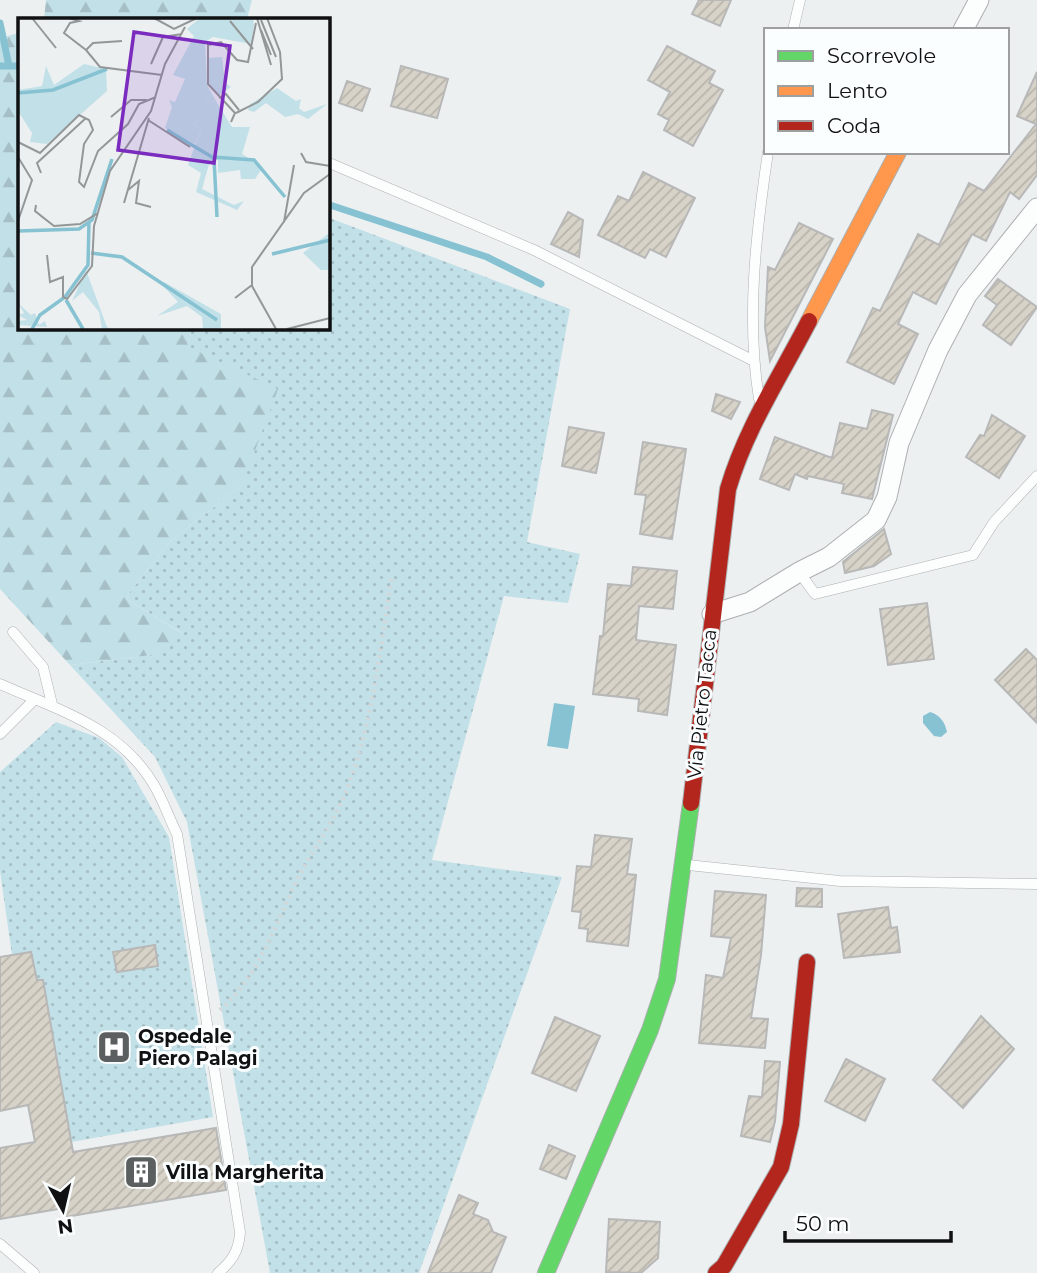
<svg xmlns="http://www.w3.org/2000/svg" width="1037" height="1273" viewBox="0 0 1037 1273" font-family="Montserrat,sans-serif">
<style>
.grass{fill:url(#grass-dots)}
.forest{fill:url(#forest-firs)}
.water{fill:#86c2d2}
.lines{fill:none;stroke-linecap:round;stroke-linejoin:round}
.stream{stroke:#86c2d2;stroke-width:7}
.building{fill:url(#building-hatch);stroke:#b7b8b7;stroke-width:2}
.lane-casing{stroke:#adb0b1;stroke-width:11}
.street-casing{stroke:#adb0b1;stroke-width:21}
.fast-casing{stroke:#adb0b1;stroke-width:18}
.slow-casing{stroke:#adb0b1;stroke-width:18}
.jam-casing{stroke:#adb0b1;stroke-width:18}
.path{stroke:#d4d6d7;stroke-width:4.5;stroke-dasharray:2 5;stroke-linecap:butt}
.lane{stroke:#fcfdfd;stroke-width:10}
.street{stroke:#fcfdfd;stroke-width:19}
.fast{stroke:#63d668;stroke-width:16}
.slow{stroke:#ff974d;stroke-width:16}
.jam{stroke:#b3261e;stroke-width:16}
.labels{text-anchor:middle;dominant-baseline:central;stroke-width:6;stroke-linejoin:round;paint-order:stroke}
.street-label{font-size:19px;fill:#0f1112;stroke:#fbfeff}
.poi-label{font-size:19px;font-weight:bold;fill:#0f1112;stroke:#fbfeff;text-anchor:start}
.inset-river{fill:none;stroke:#86c2d2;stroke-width:3.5}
.inset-road{fill:none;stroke:#949798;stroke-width:2}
.view{fill:#7b2cbf;fill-opacity:0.15;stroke:#7b2cbf;stroke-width:3.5}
.inset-edge{fill:none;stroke:#0f1112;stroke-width:3.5}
</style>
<defs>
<pattern id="grass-dots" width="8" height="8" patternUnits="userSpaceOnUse" patternTransform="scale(1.75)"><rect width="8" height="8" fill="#c2e0e8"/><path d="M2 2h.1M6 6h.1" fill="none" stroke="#a6bfc6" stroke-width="1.8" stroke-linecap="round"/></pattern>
<pattern id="forest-firs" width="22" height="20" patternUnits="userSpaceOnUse" patternTransform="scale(1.75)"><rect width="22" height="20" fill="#c2e0e8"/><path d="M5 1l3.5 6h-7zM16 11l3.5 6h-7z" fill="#a6bfc6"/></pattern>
<pattern id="building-hatch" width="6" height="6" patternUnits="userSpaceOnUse" patternTransform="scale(1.75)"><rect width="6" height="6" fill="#d8d3c8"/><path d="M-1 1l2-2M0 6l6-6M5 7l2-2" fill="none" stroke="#b8b4ab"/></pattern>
</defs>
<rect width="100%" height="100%" fill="#ecf0f1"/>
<path class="grass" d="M327,217L570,309L527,542L580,554L568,603L504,596L432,860L562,877L419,1273H270L187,822L155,757L70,665L152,655L182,633L125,598L171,541L242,485L188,347L192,327H327Z
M56,722L99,738L122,757L169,837L213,1117L71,1142L43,980H37L31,952L12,955L0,871V772Z"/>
<path class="forest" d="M46,0H252L247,19H44Z
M19,33V327H192L188,347L278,389L242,485L171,541L125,598L183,634L152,655L70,665L0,589V38Z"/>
<path class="water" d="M554,703L575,706L568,749L547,746Z
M930,712C940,715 945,722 947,732L941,737L934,736L923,723V716Z"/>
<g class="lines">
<path class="stream" d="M0,23L9,66
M0,66H19
M327,204L487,257L541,284"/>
</g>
<path class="building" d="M699,0H731L720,26L692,14Z
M667,46L715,71L709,83L723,90L693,146L664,130L669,120L658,114L670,92L648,80Z
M401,66L448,79L437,118L391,106Z
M1037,72V175L1019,199L1010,192L986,241L972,234L936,304L913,292L898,324L918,334L894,384L847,362L873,308L880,311L918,234L939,245L969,183L984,191L1036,124L1017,116Z
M347,81L370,89L362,111L339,103Z
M643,172L695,198L666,257L650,249L645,258L598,235L618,196L629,201Z
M568,212L583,220L579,257L551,244Z
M799,223L833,239L770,361L765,327L768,267L775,270Z
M998,279L1037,307L1011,345L983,325L997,305L985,296Z
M716,394L740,402L731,419L712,411Z
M872,410L893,415L872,499L842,493L844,484L808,476L807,479L795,474L789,490L760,479L775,437L832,458L840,423L867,429Z
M992,415L1025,436L999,478L966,457L980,435L984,436Z
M569,427L604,433L596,473L562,466Z
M643,442L686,449L672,539L640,534L646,495L635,494Z
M884,529L891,554L874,566L845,573L843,562Z
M633,567L677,571L673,609L639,606L636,640L676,645L667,715L638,711L639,699L593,694L600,636H603L608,584L631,586Z
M927,603L934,659L888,665L880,609Z
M1026,649L1037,660V723L995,680Z
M595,835L632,839L627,874L636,875L628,946L587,941L588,929L579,928L581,912L572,911L577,866L591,867Z
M797,888L822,889V907L796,906Z
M715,891L766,895L761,955L751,1018L768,1019L765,1048L699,1043L706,975L723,978L731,938L711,936Z
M888,907L891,928L897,927L900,952L844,958L838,914Z
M155,945L158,966L117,972L113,952Z
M31,952L37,980H43L73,1152L216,1128L226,1190L65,1217L64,1208L0,1219V1148L35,1142L28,1105L0,1111V957Z
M981,1016L1014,1049L963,1108L933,1080Z
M555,1017L600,1036L576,1091L532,1073Z
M846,1059L885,1079L865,1121L825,1101Z
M765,1061L780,1062L775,1121L770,1142L741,1136L749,1096L762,1097Z
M549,1145L575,1156L566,1179L540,1169Z
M459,1195L478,1203L473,1214L488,1220L493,1232L506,1237L491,1273H428Z
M609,1219L660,1222L658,1258L641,1273L606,1272Z"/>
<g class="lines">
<g class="lane-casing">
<path id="lane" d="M793,30L800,0
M327,162L534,250L754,361
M759,399C746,318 756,233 768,152
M799,572L815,594L973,555L994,522L1037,476
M13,632L43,667L52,704
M0,684C58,710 120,727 154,785C163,800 169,818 177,834L240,1232C239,1251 232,1261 218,1273
M0,734L35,699
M688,865L840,881L1037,884
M0,1244L34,1273"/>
</g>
<g class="street-casing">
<path id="street" d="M963,30L979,0
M712,614L750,602L799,572L829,557L876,520L887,497L899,443L938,350L967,295L1037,208"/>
</g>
<g class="fast-casing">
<path id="fast" d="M546,1273L650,1030L667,979L691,803"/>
</g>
<g class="slow-casing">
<path id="slow" d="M809,321L898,152"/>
</g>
<g class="jam-casing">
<path id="jam" d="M691,803L728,489C746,428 780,377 809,321
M716,1273L724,1266L781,1167L791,1124L807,962"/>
</g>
<path class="path" d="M220,1010C257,978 273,931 293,888C309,854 333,825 347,789C373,721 380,648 392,576"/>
<use href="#lane" class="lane"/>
<use href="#street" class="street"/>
<use href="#fast" class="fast"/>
<use href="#slow" class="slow"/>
<use href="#jam" class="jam"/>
</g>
<defs>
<g id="hospital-square" transform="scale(1.75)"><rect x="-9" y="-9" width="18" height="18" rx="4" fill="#5c5f60" stroke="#fbfeff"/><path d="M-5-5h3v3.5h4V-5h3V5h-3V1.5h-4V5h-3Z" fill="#fff"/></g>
<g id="building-square" transform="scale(1.75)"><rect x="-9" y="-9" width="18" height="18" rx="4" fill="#5c5f60" stroke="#fbfeff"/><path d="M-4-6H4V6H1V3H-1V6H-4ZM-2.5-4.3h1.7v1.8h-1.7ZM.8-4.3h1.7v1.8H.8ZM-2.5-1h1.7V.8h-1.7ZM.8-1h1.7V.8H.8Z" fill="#fff"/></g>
</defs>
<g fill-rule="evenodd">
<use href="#hospital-square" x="114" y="1047"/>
<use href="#building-square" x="141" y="1172"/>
</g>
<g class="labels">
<g class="street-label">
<text transform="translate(702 704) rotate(-84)">Via Pietro Tacca</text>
</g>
<g class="poi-label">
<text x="138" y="1036">Ospedale<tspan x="138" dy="22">Piero Palagi</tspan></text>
<text x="166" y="1172">Villa Margherita</text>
</g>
</g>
<g transform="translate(18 18)">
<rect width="312" height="312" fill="#ecf0f1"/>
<path d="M182,0H235L236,7L233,26L195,19L187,24L189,67L198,83L187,85L192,89L175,106L183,111L177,126L147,110L154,89L151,82L157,84L167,61L155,57L176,18L169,11ZM204,39L207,65L213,69L200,78L191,66L190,40Z" fill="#c2e0e8"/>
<path d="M66,46L88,51L89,73L29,126L12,124L14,115L0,93V72L24,68L28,48L36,67ZM259,70L278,83L283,81L281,90L286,94L309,86L290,101L280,96L267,99L248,85L236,94L230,92L232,86ZM198,83L214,109H232L224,136L245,149L237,161H223L222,152L200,155V142L192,143L184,171L216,187L226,183L219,192L178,174L183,155L170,147L183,111L175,106L191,89L187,85ZM311,215V252H303L285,235ZM68,252L89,309L93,311H84L81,294L65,274L54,283ZM146,264L203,296V311H185L184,299L169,288L139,298L160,284L145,268ZM0,285L13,297L17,295L21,307L27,303L29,309L0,307V303L9,302L0,297L6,295Z" fill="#c2e0e8"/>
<path class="inset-river" d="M0,75L35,72L89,51M149,112L194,139L236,142L267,179M196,141L199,199M0,213L61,211L74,202L94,141M73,235L104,239L199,302M254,236L312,222M48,282L65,311M14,311L22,297L47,279L70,247L71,204"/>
<path class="inset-road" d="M14,0L38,30M51,0L61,3L52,5L46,15L68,32M136,0L156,11L179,0M239,0L253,47M243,2L258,39M212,3L235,31M243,12L253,37M104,23L75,25L68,32L82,49L144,57M133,46L145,19L164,16M201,80L208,76L221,92M218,95L240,84L264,61L262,34L249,0M93,99L113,82H129M130,102L172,129M213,104L217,95L190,66V27L203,24L219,42L230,44L238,5M0,124L22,135L61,97L71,102L75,112L66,126L61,164L66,169L80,133L110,106L121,86L138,79M283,135L288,144L312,148M0,139L14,162L0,203M23,155L19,145L68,100M110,172L121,163L118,185L133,189M106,185L131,100M18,187L17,193L36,208L62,206L80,195M266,204L276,147M29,237L32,264L45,259V279L49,281L74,248L76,208L92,153L133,93L147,46L167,9M217,280L234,267M258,311L234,268V249L286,175L312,156M269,311L312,300"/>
<path class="view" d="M116,14L212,28L196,145L100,132Z"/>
<rect width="312" height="312" class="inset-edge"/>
</g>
<rect x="764" y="28" width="245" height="126" fill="#fbfeff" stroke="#9d9fa0" stroke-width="2"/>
<rect x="778" y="51" width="35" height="10" fill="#63d668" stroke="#9d9fa0" stroke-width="2"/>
<text x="827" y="63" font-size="21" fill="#0f1112">Scorrevole</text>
<rect x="778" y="86" width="35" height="10" fill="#ff974d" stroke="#9d9fa0" stroke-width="2"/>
<text x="827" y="98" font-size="21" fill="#0f1112">Lento</text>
<rect x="778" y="121" width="35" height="10" fill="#b3261e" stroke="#9d9fa0" stroke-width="2"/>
<text x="827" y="133" font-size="21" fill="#0f1112">Coda</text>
<g transform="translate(63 1210) rotate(172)" stroke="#fbfeff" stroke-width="5" paint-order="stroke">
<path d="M0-5L12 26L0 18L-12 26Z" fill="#0f1112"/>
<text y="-10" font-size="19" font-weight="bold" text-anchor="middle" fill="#0f1112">N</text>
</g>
<path d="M785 1231v10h166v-10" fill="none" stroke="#0f1112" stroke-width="3.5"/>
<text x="796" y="1231" font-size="21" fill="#0f1112" stroke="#fbfeff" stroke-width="5" paint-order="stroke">50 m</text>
</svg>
